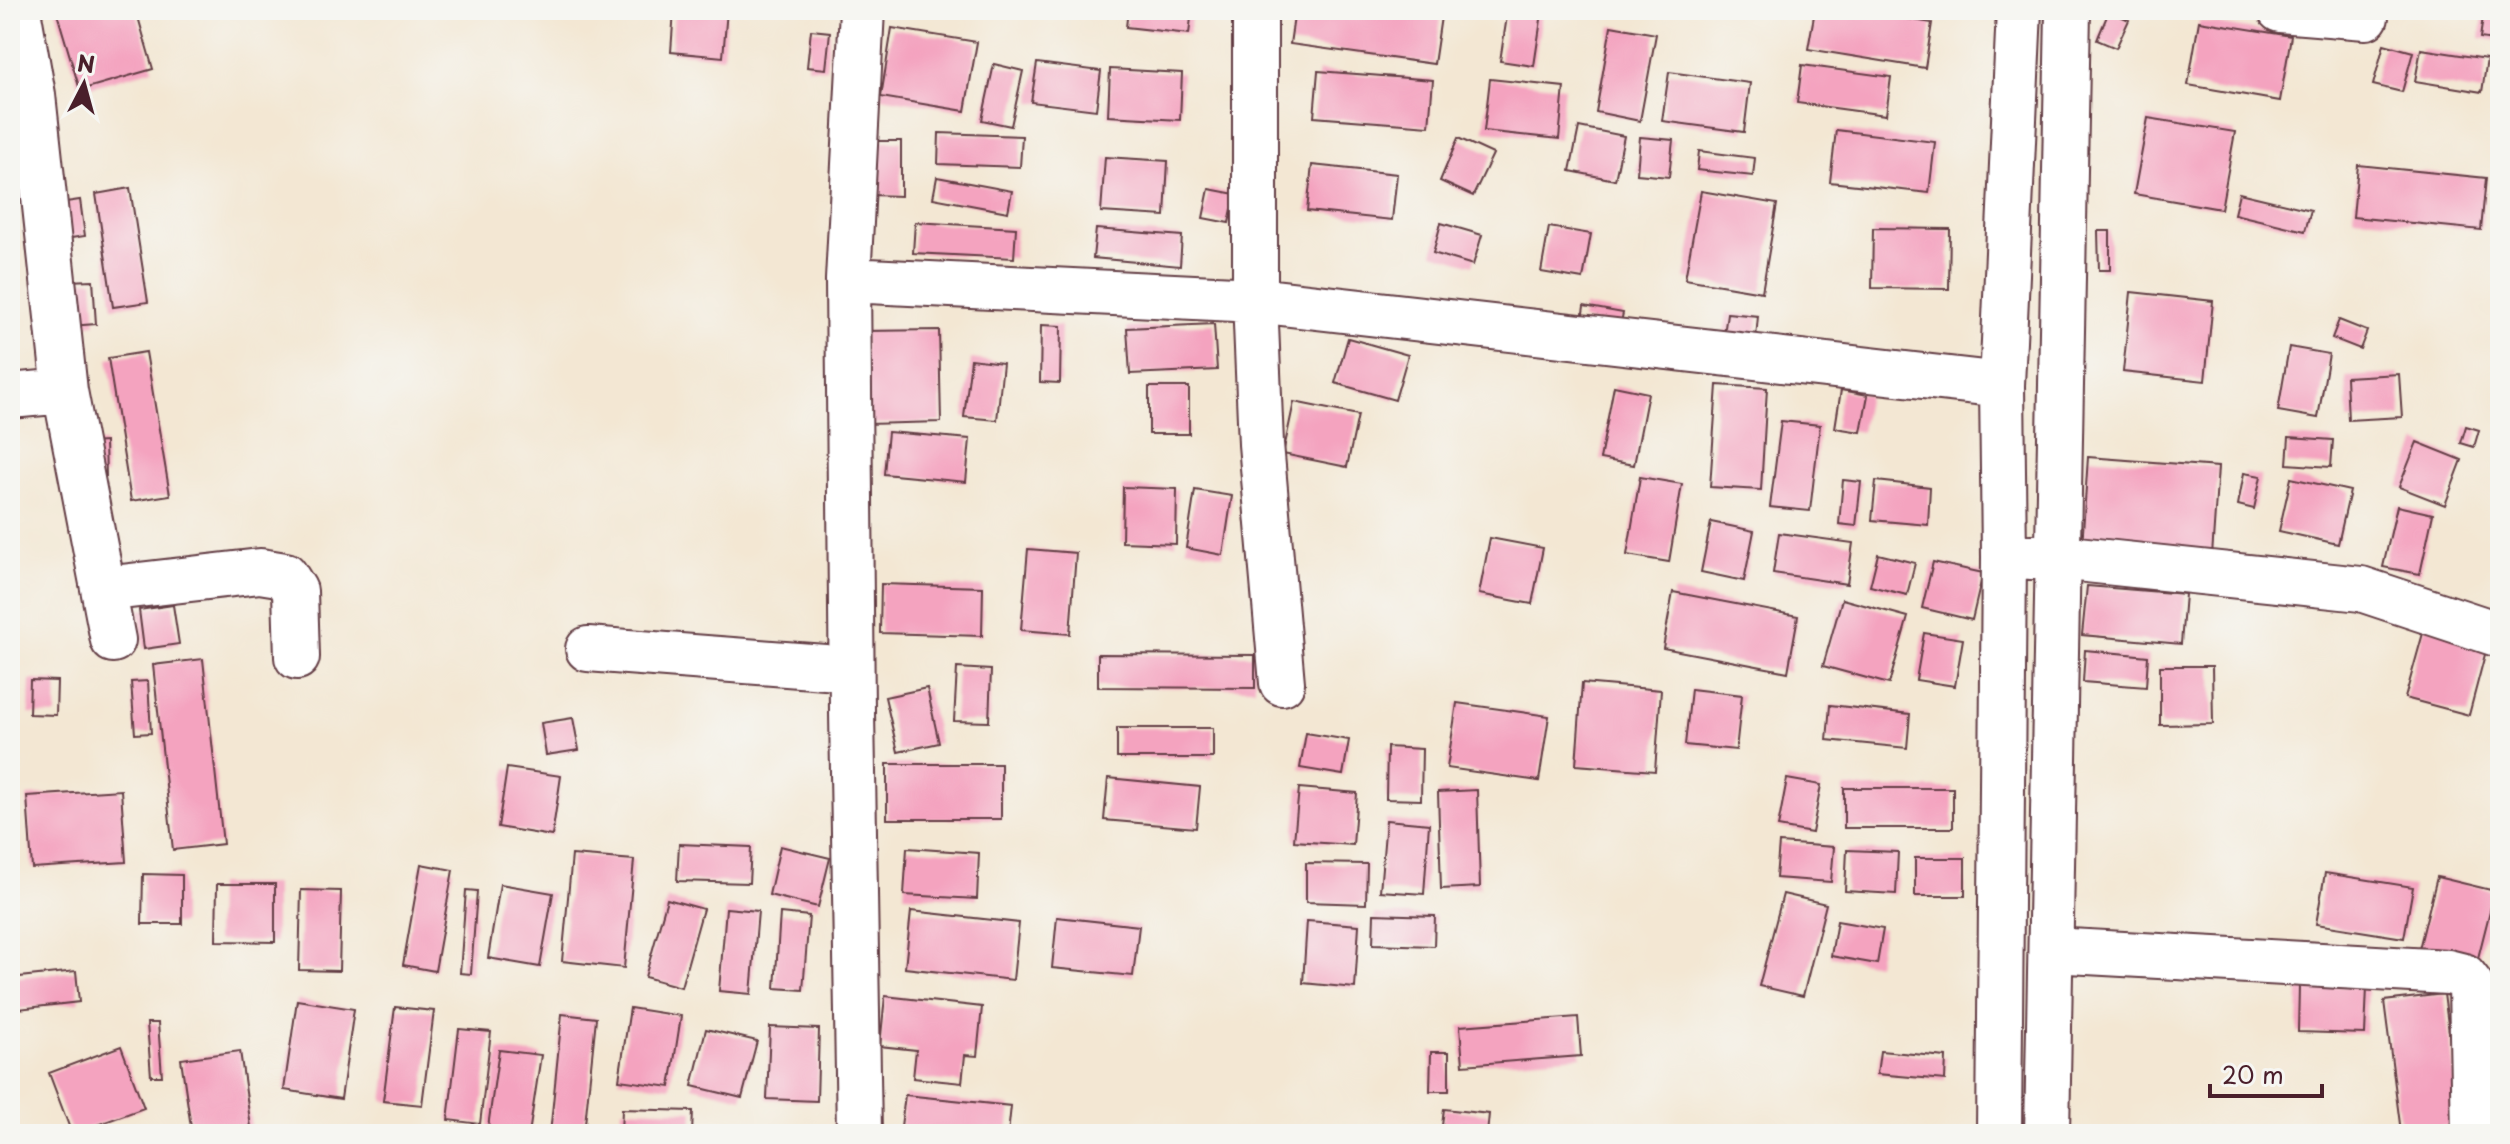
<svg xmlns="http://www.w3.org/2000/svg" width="2510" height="1144" viewBox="0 0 2510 1144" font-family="'Playpen Sans',sans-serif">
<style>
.building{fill:#f4a3bf}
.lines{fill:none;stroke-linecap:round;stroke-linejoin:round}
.minor-casing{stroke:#633d44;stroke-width:48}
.minor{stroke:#fff;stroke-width:44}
</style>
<rect width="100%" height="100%" fill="#f6f6f2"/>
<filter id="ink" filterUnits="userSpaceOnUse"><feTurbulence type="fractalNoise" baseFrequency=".0125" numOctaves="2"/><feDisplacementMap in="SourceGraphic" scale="16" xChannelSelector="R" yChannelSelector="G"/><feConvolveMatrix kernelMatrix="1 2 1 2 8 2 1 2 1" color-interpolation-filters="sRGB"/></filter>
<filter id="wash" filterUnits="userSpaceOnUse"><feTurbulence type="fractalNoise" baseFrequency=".006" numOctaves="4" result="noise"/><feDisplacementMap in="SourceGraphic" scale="32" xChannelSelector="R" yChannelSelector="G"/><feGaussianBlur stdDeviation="1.8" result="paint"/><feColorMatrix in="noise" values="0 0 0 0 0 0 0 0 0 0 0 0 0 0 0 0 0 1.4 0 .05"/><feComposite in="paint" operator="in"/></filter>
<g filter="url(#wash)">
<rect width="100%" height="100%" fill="#f3e7d3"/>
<g id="blocks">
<path class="building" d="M56,10H136L153,69L80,90Z
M674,10H727L723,57L671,52Z
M1128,10H1192L1189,34L1126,27Z
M1295,10H1442L1434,64L1290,44Z
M1508,10L1542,13L1534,66L1500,61Z
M1815,10H1853L1932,23L1925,68L1808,49Z
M2484,10H2500V41L2480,38Z
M2109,11L2129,20L2116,48L2097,40Z
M2199,21L2291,36L2280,101L2188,85Z
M1611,26L1656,34L1640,121L1596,112Z
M892,28L977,42L965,111L881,97Z
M811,30L830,32L826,69L807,67Z
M2384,44L2413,52L2402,92L2373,85Z
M2421,49L2487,59L2482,92L2415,81Z
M1037,63L1101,71L1096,110L1031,102Z
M994,64L1023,71L1011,126L982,120Z
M1802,65L1891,77L1886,115L1797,103Z
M1110,69L1182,73L1180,120L1108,116Z
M1318,71L1433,80L1429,126L1314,117Z
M1669,72L1750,83L1744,132L1662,121Z
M1490,79L1564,87L1559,139L1484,131Z
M2148,118L2235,132L2221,209L2134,194Z
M1579,127L1624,136L1615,180L1570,171Z
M1836,130L1935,142L1929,193L1830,182Z
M939,133L1022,136L1020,167L938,164Z
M1640,137L1673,140L1669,177L1637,174Z
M1458,138L1493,154L1473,196L1440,181Z
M873,141H901V196L872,195Z
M1699,151L1755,158L1753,176L1697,170Z
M1105,157L1168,161L1165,216L1101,212Z
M1312,165L1397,174L1392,220L1307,211Z
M2358,165L2486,178L2481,230L2353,217Z
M937,177L1012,191L1008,212L933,198Z
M130,188L148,302L113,307L96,194Z
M1209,189L1235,194L1229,223L1203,218Z
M1701,191L1777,204L1762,292L1685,279Z
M2239,193L2311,210L2305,231L2234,214Z
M80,200L85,236L64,239L59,203Z
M915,222L1016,228L1014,258L913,253Z
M1441,223L1482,235L1473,265L1433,253Z
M1549,227L1591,234L1583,279L1541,272Z
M1873,228L1950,229L1949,289L1872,288Z
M1096,229L1182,236L1180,266L1093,258Z
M2098,231H2110V270H2099Z
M93,280L96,324L70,326L67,281Z
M2131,292L2213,301L2205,381L2123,372Z
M1584,306L1623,313L1620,327L1582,320Z
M1727,313L1758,316L1756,338L1724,335Z
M2339,320L2367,331L2360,349L2332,338Z
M1214,324L1217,370L1130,374L1127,328Z
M1041,325L1061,326L1060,383L1040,382Z
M939,330L941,422L867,424L864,331Z
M1348,338L1408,355L1395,400L1335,383Z
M2289,347L2329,354L2318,418L2278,411Z
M146,352L170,495L131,501L108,358Z
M971,359L1003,363L997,420L964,417Z
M2399,374L2402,417L2348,420L2346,377Z
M1717,385L1767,388L1761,490L1710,487Z
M1614,386L1648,393L1634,465L1600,459Z
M1149,387H1189V434H1149Z
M1841,390L1868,395L1861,432L1835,428Z
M1294,402L1358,415L1347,467L1283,454Z
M1781,421L1820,425L1810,511L1770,507Z
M2466,426L2479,430L2474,447L2461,443Z
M888,432L970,439L966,482L884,474Z
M2289,437L2333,440L2331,467L2287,464Z
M105,442L106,476H91L90,443Z
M2417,442L2462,460L2445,505L2399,487Z
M2088,457L2218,467L2212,556L2082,547Z
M2244,473L2261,476L2254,509L2238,505Z
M1640,477L1682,484L1669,562L1627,555Z
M2291,478L2350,491L2338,544L2279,531Z
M1843,480L1861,482L1856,526L1839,524Z
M1876,481L1930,487L1928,525L1872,520Z
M1123,487L1177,489L1176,544L1122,542Z
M1195,490L1232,496L1223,555L1186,548Z
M2397,506L2433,514L2420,574L2383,567Z
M1711,522L1754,531L1744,581L1701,572Z
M1779,533L1853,543L1847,584L1773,573Z
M1490,538L1543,548L1532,604L1479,594Z
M1028,549L1076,553L1070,634L1021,630Z
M1878,554L1915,563L1907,595L1870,586Z
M1933,562L1983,573L1972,620L1922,608Z
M881,584L983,587L982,636L880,633Z
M2087,586L2185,594L2181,644L2082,635Z
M1673,592L1798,616L1788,672L1663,648Z
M1842,599L1908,617L1889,684L1823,666Z
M173,605L179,644L144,649L139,610Z
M2425,626L2488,643L2469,715L2405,698Z
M1924,633L1963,639L1955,686L1916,680Z
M2085,650L2148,656L2146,687L2083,682Z
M1098,654L1255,655V688L1098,687Z
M203,659L223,844L173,850L153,665Z
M2160,666H2212L2213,724L2160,725Z
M957,668L991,670L989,722L954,721Z
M30,680L57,681L56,715L29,714Z
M148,681L151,733L135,734L131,682Z
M1582,683L1661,690L1655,771L1576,765Z
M927,688L939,743L898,752L885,697Z
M1691,689L1742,695L1736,750L1685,745Z
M1457,703L1549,716L1539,781L1447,768Z
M1830,705L1910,714L1907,748L1827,740Z
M573,718L579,750L546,755L541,723Z
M1117,728H1213V758H1117Z
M1306,733L1349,740L1343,775L1300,768Z
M1387,747L1422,749L1421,800L1386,799Z
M887,764H1001V819H887Z
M507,768L561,776L552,836L498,827Z
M1108,778L1200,787L1196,828L1104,820Z
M1787,779L1821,785L1812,833L1778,827Z
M1299,788L1357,793L1353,845L1294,841Z
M1844,788H1953V828H1844Z
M121,790L126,862L32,868L27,796Z
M1477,790L1480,887L1441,889L1438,792Z
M1386,820L1429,824L1424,894L1380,891Z
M1779,843L1834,847L1831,882L1776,878Z
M679,844L751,847L749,883L677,881Z
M780,846L830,858L818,907L769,895Z
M907,848L979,853L977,899L904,895Z
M1847,850L1898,852L1896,894L1845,891Z
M572,855L634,860L624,968L562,961Z
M1915,858H1965V896H1915Z
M1306,863L1367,864L1366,904L1306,902Z
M421,864L453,870L435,971L403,965Z
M2325,873L2413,887L2404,938L2316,924Z
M143,874L182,875V924H142Z
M2437,877L2495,891L2477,962L2419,949Z
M217,884H275V942L216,941Z
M500,884L553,893L540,967L488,958Z
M301,890L341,891L339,971L299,970Z
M466,890L477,891L471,974L460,973Z
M1783,894L1826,904L1803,996L1759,986Z
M667,899L703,909L681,987L645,977Z
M726,908L758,911L751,994L719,991Z
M911,911L1019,923L1013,980L905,968Z
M780,913L809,916L803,990L775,988Z
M1374,914L1435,916L1434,946L1373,944Z
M1057,917L1139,926L1133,976L1052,968Z
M1307,921L1359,925L1355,988L1303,983Z
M1837,921L1883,929L1877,964L1831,956Z
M76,971L79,1002L10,1010V978Z
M2299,985L2367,987L2365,1034L2298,1032Z
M2444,994L2461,1124L2401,1132L2384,1001Z
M885,996L982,1007L977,1056L965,1055L962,1083L913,1078L916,1050L880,1046Z
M297,1000L354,1009L341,1099L284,1090Z
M395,1007L434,1011L422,1105L383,1101Z
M630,1008L681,1016L670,1087L619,1080Z
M562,1014L596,1018L584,1134H550Z
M1578,1017L1581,1056L1463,1065L1460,1026Z
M147,1023H158L162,1076H151Z
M770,1027L819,1029L817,1101L767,1099Z
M459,1029L491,1032L480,1124L448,1120Z
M706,1029L757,1041L742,1098L692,1086Z
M121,1046L144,1108L72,1134L49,1073Z
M499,1050L541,1055L529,1134H487Z
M240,1051L252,1134H192L181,1059Z
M1880,1051L1946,1057L1945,1080L1877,1074Z
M1431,1052H1449V1091H1430Z
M905,1095L1011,1106L1008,1134H900Z
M622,1109L693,1111L692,1134H621Z
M1444,1109L1489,1114L1487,1134H1441Z"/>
</g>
</g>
<g filter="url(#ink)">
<use href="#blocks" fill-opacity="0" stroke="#633d44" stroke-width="2"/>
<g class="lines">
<g class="minor-casing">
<path id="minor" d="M862,10L848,280L1255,300V10
M2280,10L2366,17
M10,97L33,95L18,10
M848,280L852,712L859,1134
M65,391L113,640
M10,396L65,391L33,95
M2030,557H2058L2361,589L2500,635
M104,589L260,571L285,575L295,591L297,657
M588,649L851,669
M1282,683L1261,444L1255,300L2002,385
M2051,950L2448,972L2464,976L2471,985L2474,1134
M1999,1134L2004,557L2002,385L2019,10
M2047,1134L2068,10"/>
</g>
<use href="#minor" class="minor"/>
</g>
</g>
<rect width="2510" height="1144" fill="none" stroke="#f6f6f2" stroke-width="40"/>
<g transform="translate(84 84) rotate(6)" stroke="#f6f6f2" stroke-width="6" paint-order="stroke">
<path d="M0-6L14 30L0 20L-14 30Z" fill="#4a1f2b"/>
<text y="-12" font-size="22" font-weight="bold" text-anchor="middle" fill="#4a1f2b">N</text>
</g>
<path d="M2210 1084v12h112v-12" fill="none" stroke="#4a1f2b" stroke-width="4"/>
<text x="2222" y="1084" font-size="24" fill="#4a1f2b" stroke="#f6f6f2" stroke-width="6" paint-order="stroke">20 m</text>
</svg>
